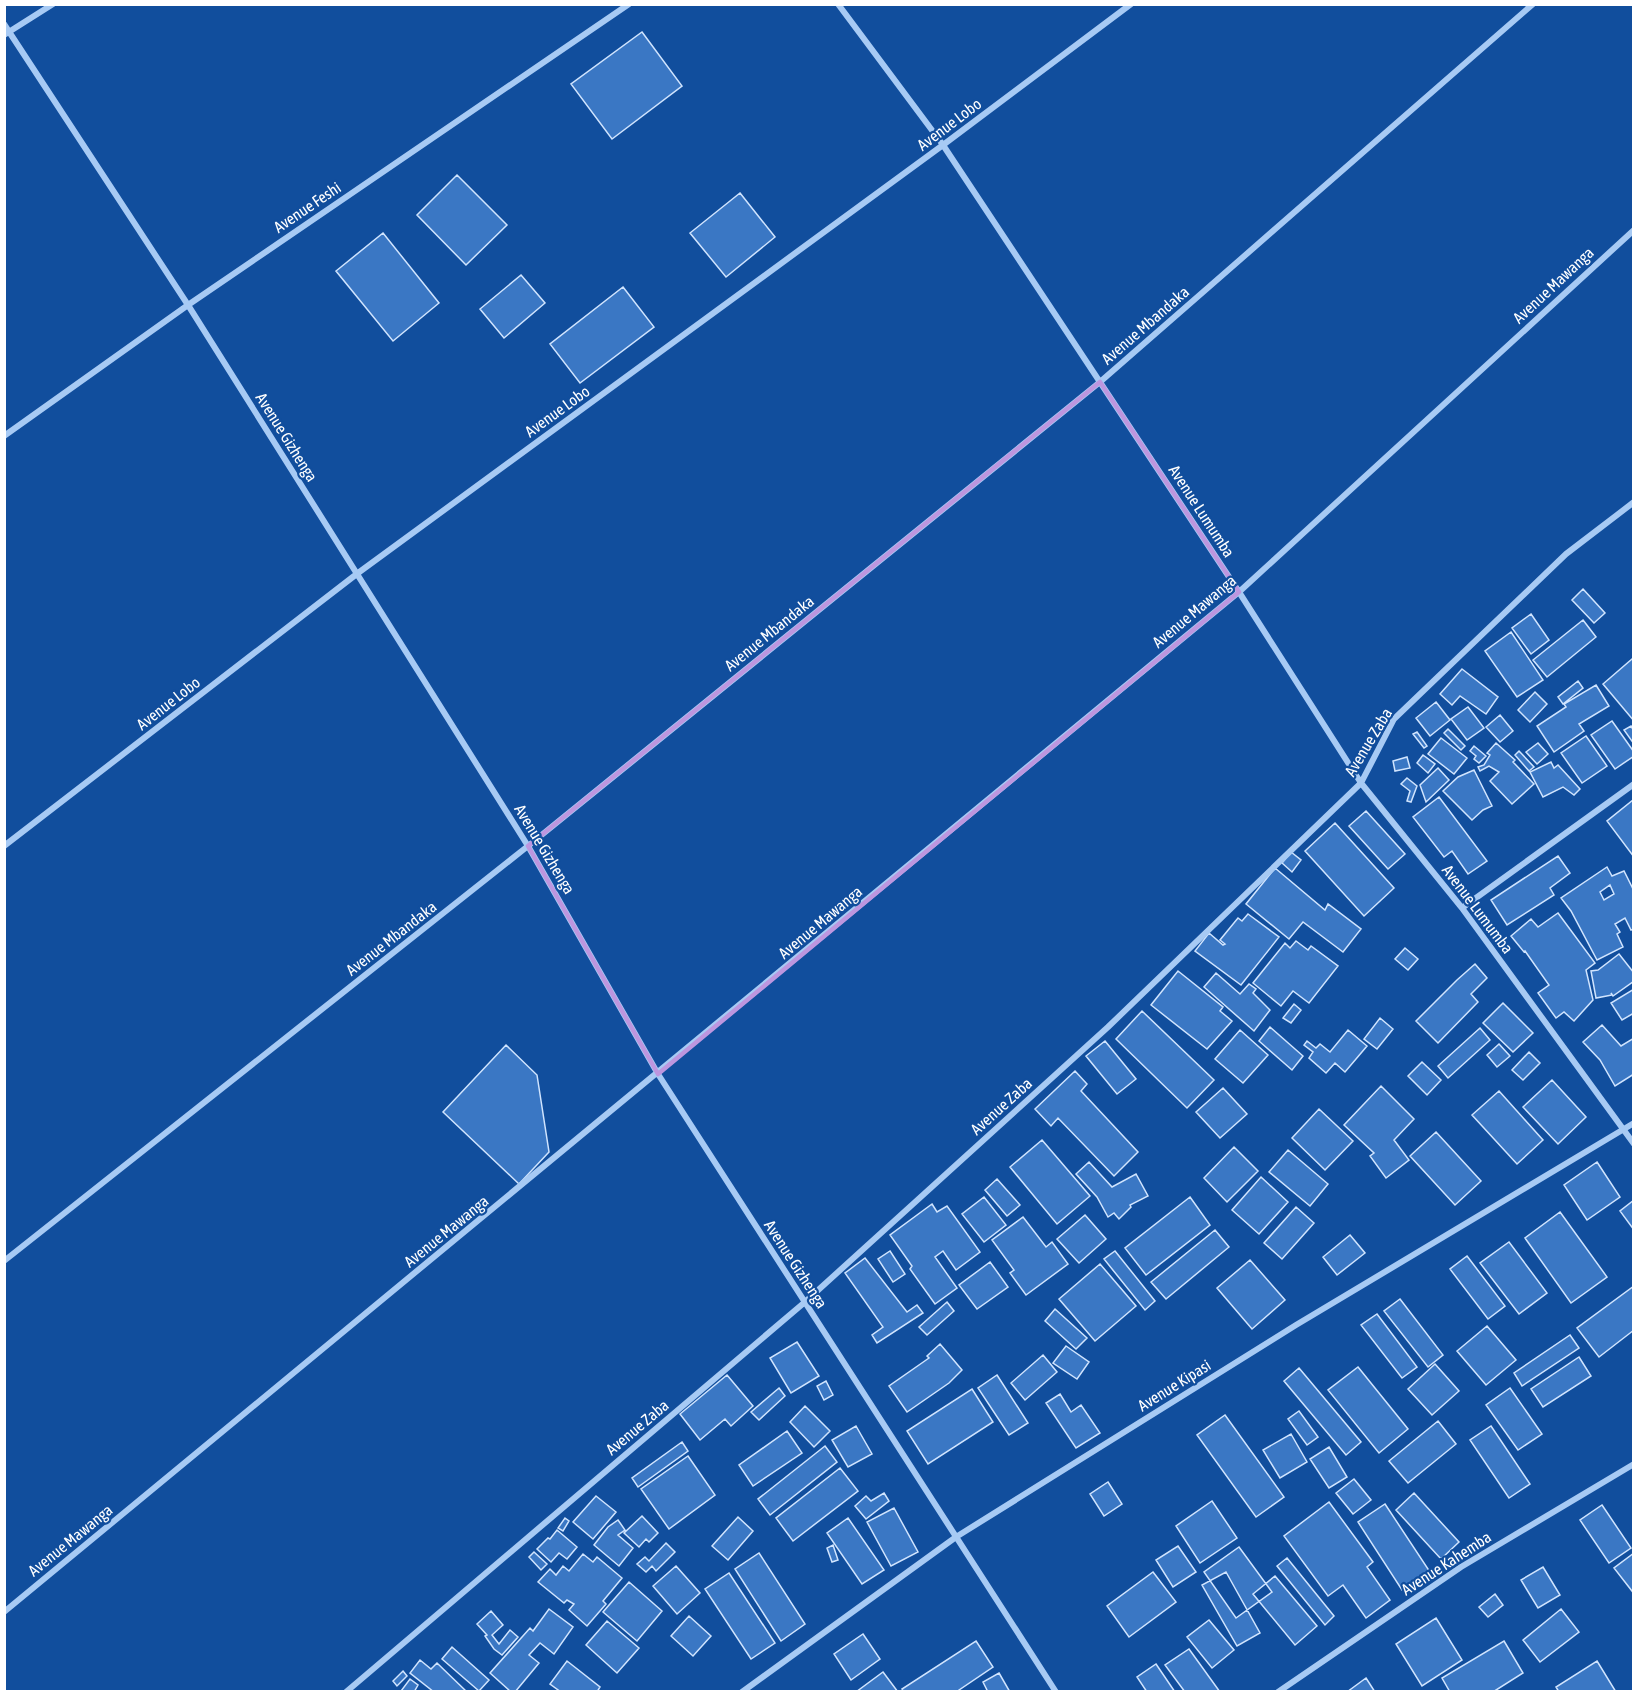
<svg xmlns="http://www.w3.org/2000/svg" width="1638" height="1696" viewBox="0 0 1638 1696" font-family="'Asap Condensed',sans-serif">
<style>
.building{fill:#3a77c4;stroke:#d0e4fe;stroke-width:1.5;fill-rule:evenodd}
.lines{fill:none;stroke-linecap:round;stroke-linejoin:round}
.street{stroke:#a7caf4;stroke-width:6}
.marked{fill:none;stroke:#bd96df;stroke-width:4.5;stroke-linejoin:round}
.labels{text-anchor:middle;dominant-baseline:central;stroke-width:4.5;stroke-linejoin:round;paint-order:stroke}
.street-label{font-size:16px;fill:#fff;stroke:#114e9d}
</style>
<rect width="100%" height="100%" fill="#114e9d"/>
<path class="building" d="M642,32L682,86L612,139L571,84Z
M457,175L507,225L466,265L417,215Z
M740,193L775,237L726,277L690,233Z
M383,233L439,303L393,341L336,271Z
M521,275L545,303L504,338L480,309Z
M623,287L654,327L580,383L550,344Z
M1583,589L1605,613L1594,623L1572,600Z
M1531,614L1549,640L1531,654L1512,628Z
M1583,620L1596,637L1547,677L1533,660Z
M1511,632L1543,680L1517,697L1485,651Z
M1632,659L1634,661V721L1603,684Z
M1462,669L1498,697L1486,714L1460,696L1452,705L1440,694Z
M1578,681L1583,688L1563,704L1558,697Z
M1596,685L1609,706L1579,724L1584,731L1554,752L1537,726L1566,707L1564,704Z
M1535,692L1547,704L1530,722L1518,710Z
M1436,702L1450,720L1430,736L1416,718Z
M1468,707L1484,728L1467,740L1451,719Z
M1500,715L1513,731L1500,742L1486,727Z
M1612,721L1634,752V756L1615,769L1591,735Z
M1631,726L1634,731V744L1624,730Z
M1448,729L1465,746L1461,750L1444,733Z
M1417,732L1427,746L1424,748L1413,734Z
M1586,736L1607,766L1582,783L1561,753Z
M1441,738L1467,758L1454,774L1428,754Z
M1496,743L1515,760L1513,762L1534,784L1512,804L1490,781L1499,772L1489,766L1480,771L1478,767L1484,765L1490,755L1487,753Z
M1538,743L1548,754L1537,764L1526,752Z
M1474,746L1486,756L1479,763L1474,759L1476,756L1470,751Z
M1519,751L1534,767L1529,771L1515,755Z
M1423,755L1435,764L1428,773L1417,763Z
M1407,757L1410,768L1395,771L1393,761Z
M1551,762L1554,768L1558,765L1580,789L1574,795L1563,787L1543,797L1530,772Z
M1438,768L1449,780L1426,802L1420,785Z
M1474,770L1492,806L1483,810L1472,820L1443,791L1458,777Z
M1407,778L1417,786L1411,802L1407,801L1410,791L1401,784Z
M1439,797L1487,861L1468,874L1452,851L1444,857L1413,817Z
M1633,800H1634V857L1607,821Z
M1366,811L1405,854L1388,869L1349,826Z
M1335,823L1394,888L1364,916L1305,851Z
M1291,852L1301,860L1292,872L1282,863Z
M1558,856L1570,873L1550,888L1554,895L1507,925L1491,900Z
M1607,867L1612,876L1624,871L1634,891V929L1631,930L1625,918L1615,924L1620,932L1617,934L1623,947L1597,960L1571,911L1561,898ZM1610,885L1614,894L1604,900L1600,892Z
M1275,868L1325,910L1328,904L1361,929L1343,952L1303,922L1289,939L1246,904Z
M1558,913L1595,963L1586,970L1593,1000L1574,1021L1564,1012L1556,1018L1538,993L1549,985L1525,951L1524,952L1511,936L1531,919L1538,927Z
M1248,914L1279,937L1241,985L1195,951L1209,933L1223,945L1225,944L1220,940L1238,918L1242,921Z
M1296,941L1308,950L1311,946L1338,966L1309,1003L1293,991L1281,1006L1253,983L1285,943L1290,948Z
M1405,948L1418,959L1408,970L1395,959Z
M1619,954L1634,973V981L1613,996L1611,993L1612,995L1596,998L1591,971L1598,970Z
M1475,964L1487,978L1471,994L1478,1002L1438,1043L1416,1021L1457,980Z
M1178,971L1223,1007L1220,1011L1232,1021L1207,1049L1151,1005Z
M1216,973L1240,994L1249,984L1256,989L1253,993L1270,1010L1254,1031L1204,987Z
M1634,989V1013L1622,1020L1611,1003Z
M1503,1003L1533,1033L1513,1052L1483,1023Z
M1294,1004L1301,1010L1291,1023L1283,1018Z
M1142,1011L1214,1080L1187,1108L1116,1039Z
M1380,1018L1393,1029L1377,1049L1364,1039Z
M1602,1025L1621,1046L1634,1038V1074L1615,1086L1600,1060L1583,1042Z
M1270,1027L1303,1056L1292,1070L1259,1041Z
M1480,1028L1490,1040L1448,1078L1438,1066Z
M1240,1030L1268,1055L1243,1083L1215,1059Z
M1348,1030L1367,1046L1345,1072L1335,1063L1326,1073L1309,1058L1313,1052L1304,1045L1307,1041L1316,1048L1320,1044L1330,1052Z
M1105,1041L1136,1079L1117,1094L1086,1056Z
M1499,1044L1510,1056L1497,1067L1487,1055Z
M506,1045L537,1075L549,1152L519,1184L443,1112Z
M1529,1052L1540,1063L1523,1080L1512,1070Z
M1422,1062L1441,1080L1427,1095L1408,1076Z
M1075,1071L1087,1084L1081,1091L1138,1152L1114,1176L1058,1118L1051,1126L1035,1109Z
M1552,1080L1586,1117L1558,1144L1523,1107Z
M1381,1086L1414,1119L1394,1140L1409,1160L1386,1178L1370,1156L1374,1153L1344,1125Z
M1223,1088L1247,1114L1220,1138L1196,1112Z
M1499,1091L1543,1140L1517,1164L1472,1115Z
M1319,1109L1353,1141L1325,1170L1292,1138Z
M1436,1132L1481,1181L1455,1205L1410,1156Z
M1042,1140L1090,1196L1057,1224L1010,1167Z
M1234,1147L1258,1171L1227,1202L1204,1178Z
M1288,1150L1328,1184L1310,1206L1269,1172Z
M1089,1162L1112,1187L1136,1174L1148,1196L1130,1205L1131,1207L1119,1219L1114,1213L1108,1217L1097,1197L1076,1174Z
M1597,1162L1620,1197L1587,1220L1564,1185Z
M1261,1177L1288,1202L1259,1234L1232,1210Z
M997,1179L1020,1205L1007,1216L985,1190Z
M984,1197L1006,1225L984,1242L962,1214Z
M1190,1197L1210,1225L1146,1275L1125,1248Z
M1634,1200V1230L1620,1211Z
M932,1204L937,1212L947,1206L980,1252L956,1270L943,1251L935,1257L957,1288L935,1304L910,1269L912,1266L890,1235Z
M1296,1207L1314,1223L1282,1259L1264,1243Z
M1560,1212L1607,1277L1571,1303L1525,1238Z
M1085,1215L1106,1239L1079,1263L1057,1239Z
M1023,1217L1046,1247L1052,1242L1068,1264L1026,1295L1010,1273L1014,1270L992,1240Z
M1215,1230L1229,1247L1166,1299L1151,1282Z
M1350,1235L1365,1253L1337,1275L1323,1257Z
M1509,1242L1547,1293L1519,1314L1480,1263Z
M890,1251L905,1274L893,1282L878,1259Z
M1115,1251L1155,1301L1145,1310L1104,1259Z
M1467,1256L1505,1306L1488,1319L1450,1269Z
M865,1258L907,1312L917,1305L923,1313L877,1343L872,1335L883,1327L845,1273Z
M1250,1260L1285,1300L1252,1329L1217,1288Z
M990,1262L1008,1287L977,1309L959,1285Z
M1100,1264L1136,1306L1095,1341L1059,1299Z
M1634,1286V1330L1599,1357L1577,1328Z
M1400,1299L1443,1355L1428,1367L1384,1311Z
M947,1302L954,1311L927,1335L919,1327Z
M1055,1309L1087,1338L1076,1349L1045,1321Z
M1377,1314L1417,1367L1402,1378L1361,1325Z
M1487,1326L1516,1360L1486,1385L1457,1351Z
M1570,1335L1579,1348L1522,1386L1514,1373Z
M797,1342L819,1376L791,1393L770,1358Z
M940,1344L962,1370L949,1383L907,1412L889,1386L929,1358L927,1356Z
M1066,1346L1089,1362L1077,1379L1053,1363Z
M1043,1355L1057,1372L1025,1400L1011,1383Z
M1579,1357L1591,1376L1543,1407L1531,1389Z
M1435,1364L1459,1391L1432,1415L1408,1389Z
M1358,1367L1408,1429L1379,1453L1328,1390Z
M1299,1368L1361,1442L1346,1455L1284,1381Z
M727,1375L753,1406L731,1426L725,1419L700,1440L680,1414Z
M997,1375L1028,1423L1009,1435L978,1388Z
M826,1381L833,1395L824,1400L817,1386Z
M779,1388L785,1396L759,1420L751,1412Z
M1510,1388L1542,1434L1518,1450L1486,1405Z
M972,1389L993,1422L928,1464L907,1431Z
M1060,1394L1071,1412L1081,1405L1100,1433L1076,1448L1046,1403Z
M805,1406L830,1431L814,1447L790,1422Z
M1299,1411L1318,1437L1307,1445L1288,1419Z
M1225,1415L1284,1497L1256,1517L1197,1435Z
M1438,1421L1456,1444L1408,1483L1389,1461Z
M856,1426L872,1454L848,1467L832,1440Z
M1491,1426L1530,1484L1509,1498L1470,1440Z
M787,1431L802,1453L753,1486L739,1465Z
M1291,1434L1307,1462L1280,1478L1263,1450Z
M682,1442L688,1451L638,1487L632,1478Z
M825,1446L837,1462L770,1515L758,1499Z
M1329,1447L1347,1477L1329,1488L1310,1459Z
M688,1456L715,1495L669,1529L641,1489Z
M840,1468L858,1491L793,1541L776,1518Z
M1354,1479L1371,1500L1353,1514L1336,1493Z
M1108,1482L1122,1504L1104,1516L1090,1494Z
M884,1493L889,1501L866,1519L855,1506L866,1496L871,1501Z
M1414,1493L1459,1542L1441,1559L1396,1510Z
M596,1496L616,1512L593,1539L573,1522Z
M1212,1501L1237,1538L1200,1563L1176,1526Z
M1329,1502L1373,1562L1367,1567L1390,1600L1366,1618L1343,1585L1328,1596L1284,1536Z
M1385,1504L1430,1572L1402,1590L1358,1522Z
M1602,1505L1631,1548L1609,1563L1580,1520Z
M894,1508L918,1552L891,1566L867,1522Z
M642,1516L658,1533L649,1542L646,1539L639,1547L624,1533Z
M738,1517L753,1531L728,1560L712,1546Z
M565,1518L569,1521L563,1531L558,1528Z
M848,1518L884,1570L862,1584L827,1533Z
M618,1520L625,1530L618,1535L633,1548L619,1566L594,1545L608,1527Z
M557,1530L577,1547L567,1559L559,1553L551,1562L537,1549L548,1538L550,1539Z
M666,1543L675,1552L656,1571L652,1566L646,1572L637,1564L645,1557L649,1561Z
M833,1545L838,1560L832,1562L827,1548Z
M1178,1546L1196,1572L1173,1587L1156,1560Z
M1239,1547L1272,1592L1236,1618L1204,1572Z
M534,1552L547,1564L541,1570L529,1557Z
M759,1553L805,1624L781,1641L735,1569Z
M1634,1553V1589L1632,1591L1614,1568Z
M583,1554L593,1562L597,1557L622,1578L603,1601L606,1604L587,1626L569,1610L574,1604L567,1600L564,1603L538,1582L550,1569L556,1575L563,1566L569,1571Z
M1287,1558L1334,1616L1325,1625L1277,1566Z
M676,1566L700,1593L677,1614L653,1586Z
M1543,1567L1560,1595L1538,1608L1521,1580Z
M1153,1572L1176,1602L1129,1637L1107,1606Z
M1226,1572L1260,1633L1237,1646L1202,1585Z
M729,1573L775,1643L751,1659L705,1589Z
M1275,1576L1317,1626L1295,1645L1253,1594Z
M629,1582L662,1611L637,1641L603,1612Z
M1495,1594L1503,1605L1488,1617L1479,1607Z
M549,1609L573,1627L554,1654L540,1643L529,1655L539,1663L515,1692H511L490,1673L530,1628L533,1631Z
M1561,1609L1579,1632L1540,1662L1523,1640Z
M491,1611L503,1625L492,1635L499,1644L510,1630L518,1637L502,1655L494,1649L485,1636L487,1635L477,1624Z
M689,1616L711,1636L693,1656L671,1636Z
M1436,1618L1462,1660L1422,1686L1396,1644Z
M1209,1620L1234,1650L1212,1668L1187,1637Z
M607,1621L639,1648L617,1673L586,1645Z
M863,1634L880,1659L851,1680L834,1654Z
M976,1641L993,1667L956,1692H904L902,1689Z
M1504,1641L1523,1673L1493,1692H1450L1442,1678Z
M452,1647L489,1680L479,1691L442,1659Z
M1189,1649L1220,1692H1185L1165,1665Z
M420,1660L431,1669L437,1663L467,1692H434L410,1673Z
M567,1661L600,1687L597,1692H561L550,1684Z
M1597,1661L1616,1692H1559L1556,1687Z
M1156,1664L1175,1692H1147L1137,1677Z
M403,1671L407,1676L397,1686L393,1681Z
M883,1672L898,1692H856Z
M999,1673L1010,1692H988L983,1682Z
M1366,1678L1375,1692H1347Z
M410,1679L418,1685L414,1692L401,1691Z"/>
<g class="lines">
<path class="street" d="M838,4L943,145L1239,592L1361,783L1462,908L1634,1144
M4,24L188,305L528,846L658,1074L1056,1692
M4,35L53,4
M4,436L188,305L629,4
M4,846L358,573L943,145L1131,4
M1462,908L1634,784
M4,1261L528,846L1100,382L1533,4
M4,1612L1239,592L1634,230
M346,1692L805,1302L1108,1027L1361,783L1394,719L1566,554L1634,502
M742,1692L956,1537L1296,1325L1634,1123
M1278,1692L1461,1567L1634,1464"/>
</g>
<path class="marked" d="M1100,382L1239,592L658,1074L528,846Z"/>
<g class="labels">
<g class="street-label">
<text transform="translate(949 124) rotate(-37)">Avenue Lobo</text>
<text transform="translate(307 207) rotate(-34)">Avenue Feshi</text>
<text transform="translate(1553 285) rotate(-43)">Avenue Mawanga</text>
<text transform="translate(1145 325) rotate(-41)">Avenue Mbandaka</text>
<text transform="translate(557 411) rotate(-36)">Avenue Lobo</text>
<text transform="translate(287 437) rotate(58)">Avenue Gizhenga</text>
<text transform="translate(1202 511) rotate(57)">Avenue Lumumba</text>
<text transform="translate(1194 611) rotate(-40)">Avenue Mawanga</text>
<text transform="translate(769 633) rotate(-39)">Avenue Mbandaka</text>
<text transform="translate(168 703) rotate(-38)">Avenue Lobo</text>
<text transform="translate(1368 742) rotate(-59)">Avenue Zaba</text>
<text transform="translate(545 849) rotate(59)">Avenue Gizhenga</text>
<text transform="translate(1478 909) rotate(53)">Avenue Lumumba</text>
<text transform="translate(820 922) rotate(-40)">Avenue Mawanga</text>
<text transform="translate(391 938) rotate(-38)">Avenue Mbandaka</text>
<text transform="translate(1001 1106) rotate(-42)">Avenue Zaba</text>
<text transform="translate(446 1231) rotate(-39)">Avenue Mawanga</text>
<text transform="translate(796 1264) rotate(57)">Avenue Gizhenga</text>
<text transform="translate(1174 1385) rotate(-32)">Avenue Kipasi</text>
<text transform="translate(637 1427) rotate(-40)">Avenue Zaba</text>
<text transform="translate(70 1540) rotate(-39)">Avenue Mawanga</text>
<text transform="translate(1446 1563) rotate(-33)">Avenue Kahemba</text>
</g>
</g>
<rect width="1638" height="1696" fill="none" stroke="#ffffff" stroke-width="12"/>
</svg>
